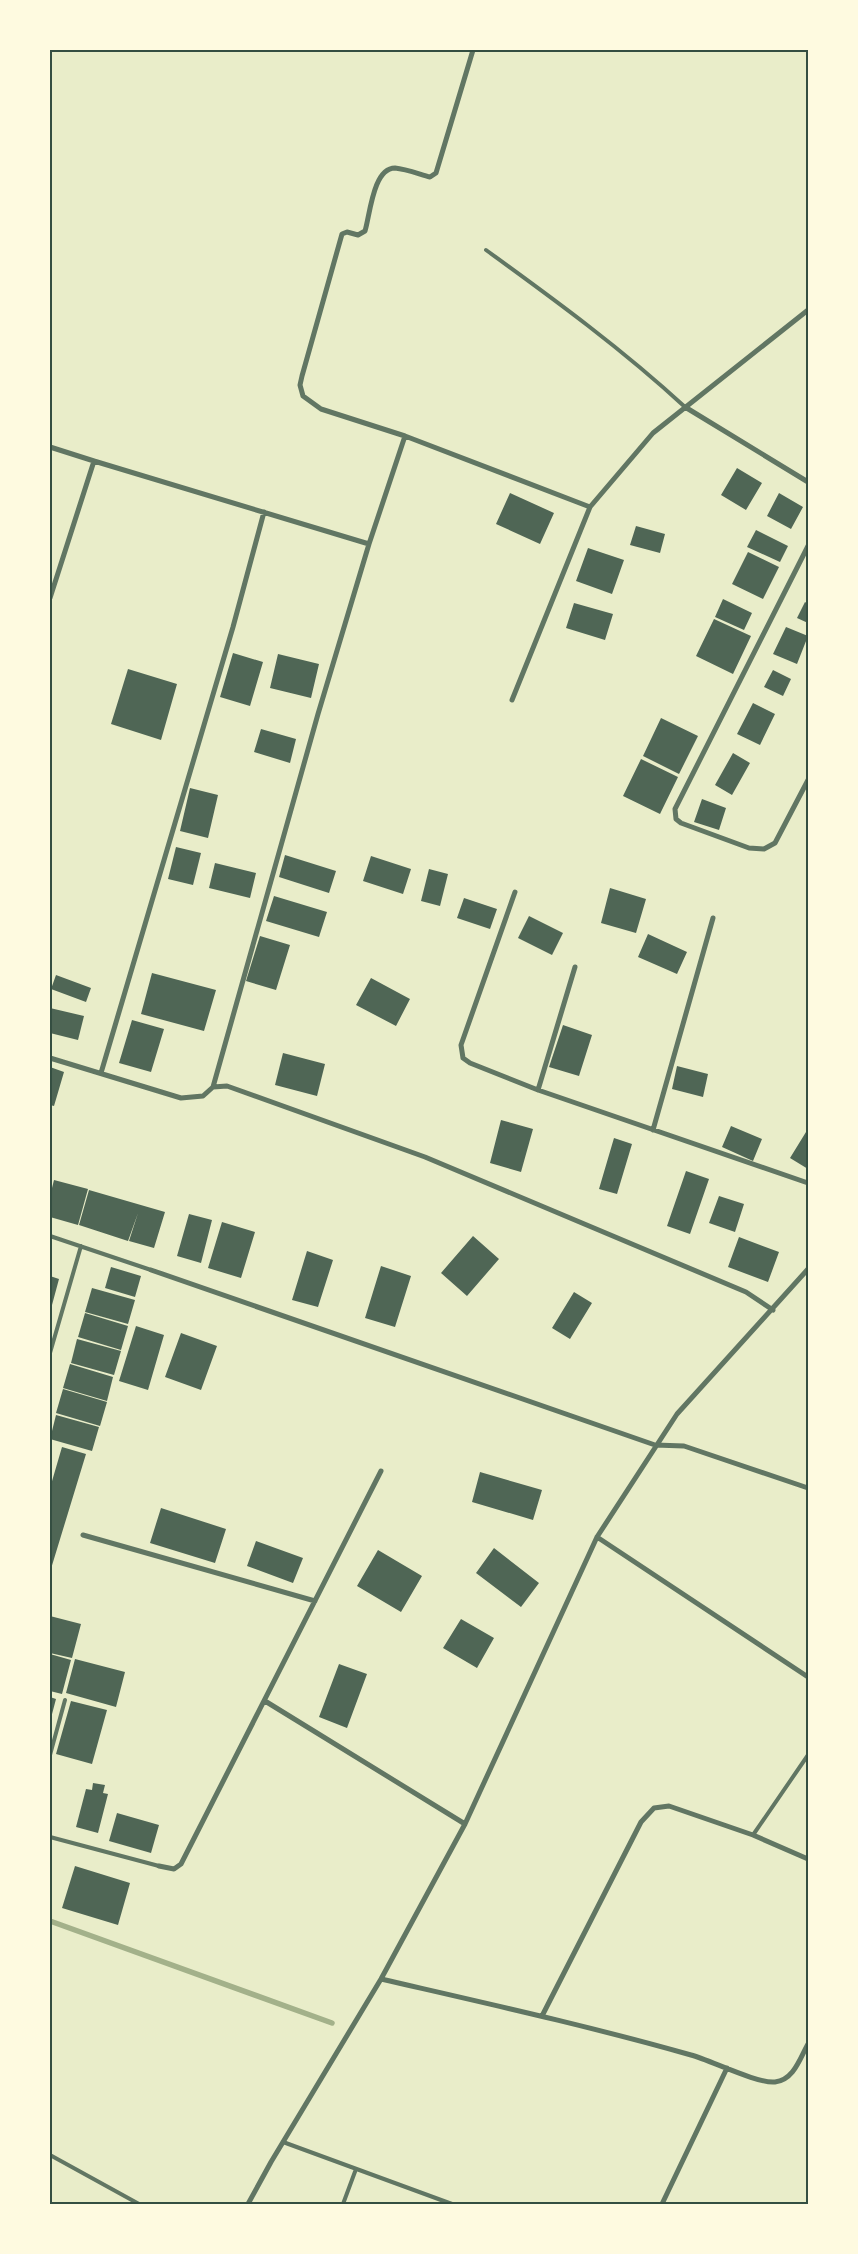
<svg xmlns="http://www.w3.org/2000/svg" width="858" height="2254" viewBox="0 0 858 2254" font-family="Commissioner,sans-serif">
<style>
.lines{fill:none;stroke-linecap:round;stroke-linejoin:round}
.stream{stroke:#a3b18a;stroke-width:5.5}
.building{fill:#4f6655}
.service{stroke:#617663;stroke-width:4}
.minor{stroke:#617663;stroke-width:5}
.neatline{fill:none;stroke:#344e41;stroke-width:2}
</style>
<rect width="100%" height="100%" fill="#e9edc9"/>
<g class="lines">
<path class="stream" d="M50,1921L332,2023"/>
</g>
<path class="building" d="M737,468L762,483L746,510L721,495Z
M510,493L554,513L540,544L496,524Z
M779,493L803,507L791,529L767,516Z
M636,526L665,534L660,553L630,545Z
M756,530L788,546L780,562L747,547Z
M588,548L624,560L612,594L576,581Z
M748,552L779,567L763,599L732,584Z
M723,599L752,613L744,630L715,617Z
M805,602L808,604V623L797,618Z
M574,603L613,614L605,640L566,628Z
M714,619L751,636L733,674L696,656Z
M786,627L808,636L797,664L773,654Z
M233,653L263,662L250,706L220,697Z
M278,654L319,664L311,698L270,688Z
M128,669L177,684L161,740L111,724Z
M773,670L791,679L783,696L764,687Z
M753,703L775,714L760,745L737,734Z
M661,718L698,736L679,774L643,756Z
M261,729L296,739L290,763L254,752Z
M733,753L750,763L732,795L715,785Z
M641,759L678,777L660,814L623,796Z
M190,788L218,795L208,838L180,831Z
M702,799L726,808L719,830L694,822Z
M176,847L201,853L193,885L168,879Z
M285,855L336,871L329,893L279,877Z
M371,856L411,869L403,894L363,881Z
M215,863L256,873L250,898L209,888Z
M429,869L448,874L440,906L421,901Z
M610,888L646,899L636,933L601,923Z
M274,896L327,912L319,937L266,921Z
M464,898L497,909L490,929L457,918Z
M529,916L563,933L552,955L518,938Z
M648,934L687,952L677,974L638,957Z
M260,936L290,945L276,990L246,981Z
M152,973L216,990L204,1031L141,1014Z
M56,975L91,988L86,1002L51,989Z
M371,978L410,999L396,1026L356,1005Z
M50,1008L84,1016L78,1040L50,1033Z
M132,1020L164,1029L151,1072L119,1063Z
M563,1025L592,1035L579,1076L549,1067Z
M283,1053L325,1064L317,1096L275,1085Z
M677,1066L708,1074L703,1097L672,1089Z
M50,1067L64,1072L54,1106L50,1105Z
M501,1120L533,1129L521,1172L490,1163Z
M731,1126L762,1139L753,1161L722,1147Z
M806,1132L808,1133V1169L790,1158Z
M614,1138L632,1144L617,1194L599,1189Z
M686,1171L709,1179L690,1234L667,1226Z
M54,1180L88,1189L78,1225L50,1217V1196Z
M89,1190L165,1212L154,1248L129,1241L138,1213L128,1241L79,1225Z
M719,1196L744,1204L735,1232L709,1223Z
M189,1214L212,1220L201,1263L177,1256Z
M222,1222L255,1232L241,1278L208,1268Z
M473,1236L499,1259L467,1296L441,1273Z
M739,1237L779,1252L768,1282L728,1267Z
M307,1251L333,1260L318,1307L292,1300Z
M381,1266L411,1276L395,1327L365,1318Z
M111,1267L141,1276L135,1297L105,1288Z
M50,1276L59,1279L52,1305L50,1304Z
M92,1288L135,1300L128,1324L85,1312Z
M574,1292L592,1303L570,1339L552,1328Z
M85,1313L128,1326L121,1350L78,1337Z
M136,1326L164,1335L148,1390L119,1381Z
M181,1333L217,1346L201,1390L165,1377Z
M77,1339L121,1351L114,1375L71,1363Z
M70,1364L113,1377L107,1401L63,1388Z
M63,1389L107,1402L100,1426L56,1413Z
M56,1415L99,1427L92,1451L50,1439Z
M62,1447L86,1454L50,1572V1488Z
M480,1472L542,1490L533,1520L472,1502Z
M161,1508L226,1529L215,1563L150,1543Z
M256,1541L303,1558L293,1583L247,1566Z
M494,1548L539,1583L521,1607L476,1573Z
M378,1550L422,1576L401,1612L357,1586Z
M50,1616L81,1624L72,1658L50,1653Z
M461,1619L494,1638L477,1668L443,1648Z
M50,1654L71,1660L62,1694L50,1691Z
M75,1659L125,1672L116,1707L66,1693Z
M339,1664L367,1674L347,1728L319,1717Z
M50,1697L56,1699L51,1718H50Z
M71,1701L107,1710L92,1764L56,1754Z
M93,1783L105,1785L103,1793L108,1794L98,1833L76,1827L86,1789L92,1790Z
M117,1813L159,1825L151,1853L109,1841Z
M75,1866L130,1883L118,1925L62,1908Z"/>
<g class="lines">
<path class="service" d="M486,250C555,300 622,349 685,407
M50,1236L151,1270
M50,1353L81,1246
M50,1755L65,1700
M753,1835L808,1755
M50,1837L159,1866
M283,2142L452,2204
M50,2155L139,2204
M343,2204L356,2169"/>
<path class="minor" d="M473,50L436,173L430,177C419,174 406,169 395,168C373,168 370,215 365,231L358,235L347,232L342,234L302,376L300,385L303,396L321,409L405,436L590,507
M685,407L808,482
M50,447L94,461
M808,546L675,809L676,819L681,823L749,848L764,849L775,843L808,780
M50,598L94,461L369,544L405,436
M512,700L590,507L653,433L808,310
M515,892L461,1045L463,1058L470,1063L538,1090L808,1183
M50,1058L181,1098L203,1096L213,1087L227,1086L425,1157L746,1292L773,1310
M101,1073L233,627L264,512
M213,1087L318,714L369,544
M538,1090L575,967
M653,1130L713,918
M151,1270L655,1445L684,1446L808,1488
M83,1535L315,1601
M597,1537L808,1677
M265,1701L465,1824
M159,1866L174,1869L181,1864L381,1471
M381,1979C485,2003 589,2026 691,2055C710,2060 758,2084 775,2082C794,2080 800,2058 808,2044
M542,2016L641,1822L654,1808L669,1806L753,1835L808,1859
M248,2204L271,2162L381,1979L465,1824L597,1537L677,1414L808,1269
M662,2204L727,2068"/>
</g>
<rect width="858" height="2254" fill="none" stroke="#fefae0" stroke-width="102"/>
<rect x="51" y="51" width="756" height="2152" class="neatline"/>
</svg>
